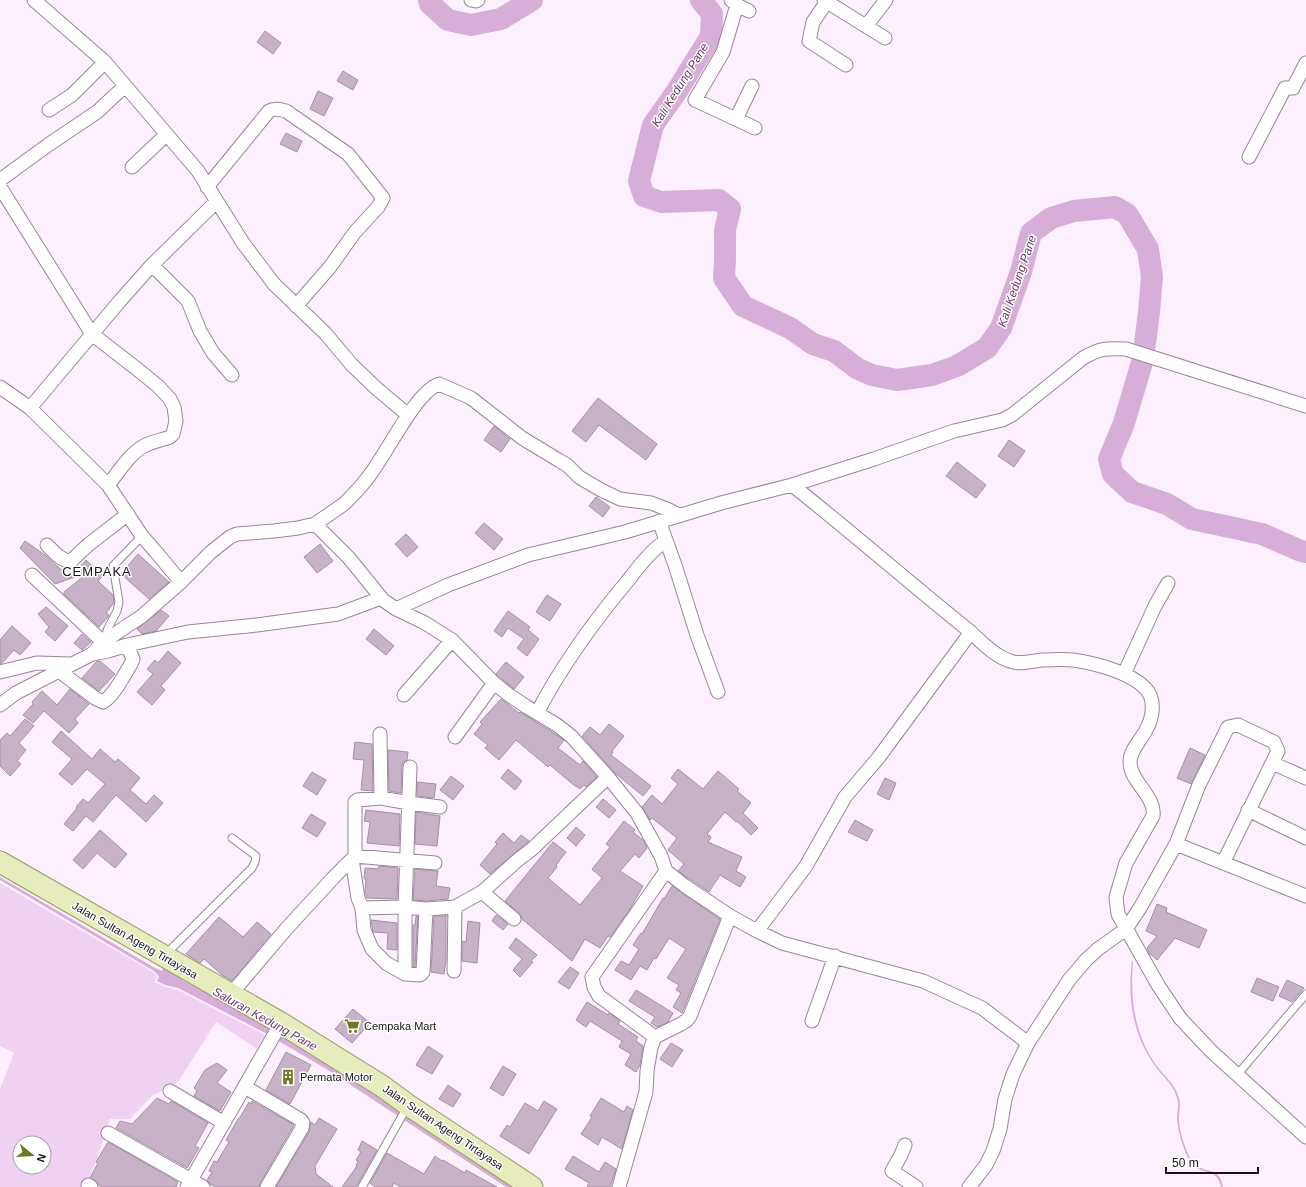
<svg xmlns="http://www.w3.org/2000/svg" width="1306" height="1187" viewBox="0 0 1306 1187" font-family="Helvetica,sans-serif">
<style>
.green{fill:#efd2f1;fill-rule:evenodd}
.water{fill:#d6aed8}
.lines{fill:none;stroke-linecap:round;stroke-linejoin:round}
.river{stroke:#d6aed8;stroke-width:22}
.building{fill:#c7b2c8;stroke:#a490a5}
.service-casing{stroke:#988599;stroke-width:9}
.minor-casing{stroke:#988599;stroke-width:15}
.primary-casing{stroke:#949864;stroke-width:23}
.service{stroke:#fff;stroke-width:7}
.minor{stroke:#fff;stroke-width:13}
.primary{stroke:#e6ecbb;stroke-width:21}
.labels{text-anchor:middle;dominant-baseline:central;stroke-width:3;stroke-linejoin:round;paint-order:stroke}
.street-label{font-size:11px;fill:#181119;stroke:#fff}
.poi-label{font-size:11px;fill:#181119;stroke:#fff;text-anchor:start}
.water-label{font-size:12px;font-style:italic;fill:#68376c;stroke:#fff}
.quarter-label{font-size:13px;letter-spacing:1px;fill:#181119;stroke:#fff}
</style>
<rect width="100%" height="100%" fill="#fdf0fe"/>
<path class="green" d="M0,883L153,972L157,976L154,982L165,987L178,990L265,1035L257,1049L216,1022L178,1082L152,1096L130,1119H110L97,1159L86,1187H0V1089L14,1053L0,1046ZM20,1143H44V1167H20Z"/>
<path class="water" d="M0,877L155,968L162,971L164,965L172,970L182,980L270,1026L522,1187H506L328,1070L265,1033L178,988L165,985L157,981L159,976L154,971L0,880Z
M1132,961L1133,962C1130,998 1134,1035 1157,1066C1165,1077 1175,1084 1179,1098C1181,1105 1179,1112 1179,1119C1179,1132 1185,1148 1191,1160C1200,1176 1219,1163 1223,1187H1221C1217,1165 1197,1177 1189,1160C1183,1148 1178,1132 1177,1119C1177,1112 1179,1105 1177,1098C1173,1084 1163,1077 1155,1066C1133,1035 1127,999 1132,961Z"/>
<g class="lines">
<path class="river" d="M429,0L430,4L448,20L471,25L501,19L532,0
M701,0L712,14L711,36L677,91L653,125L639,181L644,196L661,202L719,200L730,209L725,230V259L724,278L743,306L790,328L813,344L834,351L858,369L872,375L897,380L932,375L957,366L987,348L1001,328L1021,272L1031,233L1051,218L1074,211L1115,207L1127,214L1148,249L1152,277L1149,312L1143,359L1124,423L1109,459L1113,474L1132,492L1167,504L1192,519L1262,534L1301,551L1306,552"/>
</g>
<path class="building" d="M265,31L281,43L273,54L257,42Z
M343,71L358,80L353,90L337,81Z
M318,91L333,98L324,116L310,109Z
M286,133L302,141L297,152L280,144Z
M598,398L657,444L646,460L599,425L586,442L572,431Z
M494,426L510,439L501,452L484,440Z
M1009,440L1025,451L1014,467L998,456Z
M957,462L986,485L976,498L946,476Z
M596,497L610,507L603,517L589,506Z
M484,523L503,539L494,550L475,533Z
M406,534L418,547L407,557L395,544Z
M25,541L45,555L70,578L86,560L103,576L98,581L113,595L114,602L113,604L106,613L109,615L108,617L99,627L64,594V592L89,572L55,584L20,548Z
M320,544L333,561L317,573L304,557Z
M138,554L169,582L149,599L121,574Z
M547,595L561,604L550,621L536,612Z
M46,607L68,626L55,641L45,632L49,627L38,614Z
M161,610L169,616L156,631L142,634L137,629Z
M508,611L530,627L528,630L539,639L527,656L517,648L524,639L508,628L502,637L494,631Z
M12,626L31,643L20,655L14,650L2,663L0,664V640Z
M374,629L394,646L386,655L366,639Z
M82,634L91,642L82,650L74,643Z
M168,651L181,663L161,686L165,690L152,705L137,692L153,674L147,669L155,660L158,663Z
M97,661H100L115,674L99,691L82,678Z
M506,662L524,677L514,689L496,674Z
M70,689L89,704L75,719L78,723L69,733L44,711L33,723L23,715L33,704L32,702L42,691L57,705Z
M501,699L519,713L520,712L552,732L564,740L558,748L580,765L583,761L597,777L586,787L584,785L580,789L576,786H575L550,765L548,767L516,740L499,760L485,748L488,745L474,734L482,724L480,722Z
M25,719L34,726L19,743L26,750L17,761L21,764L10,776L0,766V740L7,733L10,736Z
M609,724L624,736L612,751L613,752L611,755L651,786L643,796L615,773L582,736L590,727L600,735Z
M61,731L92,759L100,749L115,762L118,759L140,778L130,790L146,804L154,795L163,803L146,822L116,795L93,822L86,816L73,831L64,824L77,808L76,807L83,799L88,803L105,784L87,769L72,785L59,774L72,759L52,742Z
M355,742L372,744L373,791L361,790L364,760L353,759Z
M1190,748L1205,755L1191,784L1177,778Z
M388,750L408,752L407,760L403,762L402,766L401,793L389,791Z
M508,769L522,781L515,790L501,778Z
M678,769L703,789L718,771L739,789L737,791L751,803L743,813L758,828L751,835L737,821L736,822L725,812L707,834L711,837L708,842L742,857L736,871L746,877L740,887L720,875L709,892L678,871L684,864L668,850L677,838L652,818L650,820L642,807L652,795L662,804L678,784L671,778Z
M312,772L326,780L317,795L303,786Z
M451,776L464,786L453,800L440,790Z
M885,778L896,783L889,800L877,794Z
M417,782L436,784L434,798L417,796Z
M603,799L616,810L609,818L596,807Z
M366,810L400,814L399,846L367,843L370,822L364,821Z
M416,812L440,816L437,846L415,844Z
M311,814L326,823L317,837L302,828Z
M855,820L873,830L867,841L848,832Z
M624,821L635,830L633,832L644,841L647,848L639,858L635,854L620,871L643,886L630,909L610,937L608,936L600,948L585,939L572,961L522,919L519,913L505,901L553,842L566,852L556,865L557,867L548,878L580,905L602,878L592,869L610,847L606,844Z
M576,827L585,835L576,846L567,838Z
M100,830L127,854L115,868L97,853L83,869L73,860Z
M503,833L514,843L521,835L529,841L490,874L480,865L497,844L495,842Z
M379,866L398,868L397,899L367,898L365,891L366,879H364L365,868L378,869Z
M415,869L438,871L436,886L450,888L448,899L426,901L413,900Z
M672,886L720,919L682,1013L673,1007L681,993L676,990L679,985L667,978L686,949L669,938L656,959L654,958L647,970L640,966L631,980L615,970L621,961L629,965L639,949L633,945L641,933L642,934L663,898L664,899Z
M1157,904L1167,908L1166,912L1207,930L1199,948L1175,938L1157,960L1149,953L1147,948L1157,936L1146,931Z
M496,915L508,924L503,930L492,921Z
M416,916H418L415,967H413V925H415Z
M434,916H446V960L444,974L431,972Z
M219,917L243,937L257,922L271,934L232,981L222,975L204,959L200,963L186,954Z
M371,920L397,923V950L387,949L388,933L373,932Z
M468,921L480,923L477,963L462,961V941L466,942Z
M516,938L537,955L531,961L533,962L520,977L513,970L522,959L509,948Z
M570,967L579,973L569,989L558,982Z
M1257,978L1279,987L1273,1001L1251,992Z
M1287,980L1304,988L1292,1002L1279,996Z
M636,990L673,1013L668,1022L657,1027L651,1023L655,1017L629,1001Z
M587,1002L608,1015L609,1013L620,1021L618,1024L638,1037L636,1041L643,1046L640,1065L636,1072L625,1065L631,1054L619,1047L622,1041L590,1021L586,1027L576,1020Z
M353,1009L370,1023L352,1043L335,1029Z
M671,1043L683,1050L672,1067L660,1059Z
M428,1046L443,1056L432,1074L416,1065Z
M286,1052L311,1065L290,1104L266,1090Z
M217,1063L227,1070L217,1083L231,1092L220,1111L194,1096L197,1091L194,1088L205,1070Z
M503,1066L516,1074L503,1096L490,1088Z
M448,1085L461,1094L453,1107L439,1099Z
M157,1098L169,1104L171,1101L208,1123L195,1146L199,1148L187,1168L116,1128L120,1121L132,1124Z
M601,1098L624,1112L627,1106L633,1110L622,1149L602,1137L598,1145L581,1134L592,1117L590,1116Z
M252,1101L294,1125L260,1183L259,1187H215L210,1184L207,1180L212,1172L209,1171L214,1161L217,1162L229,1142L226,1140L238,1119H239L249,1102L251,1104Z
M544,1101L557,1109L529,1154L500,1136L507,1125L510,1127L525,1103L538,1111Z
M319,1118L337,1129L315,1166L316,1174L333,1187H276L309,1132L311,1122L315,1125Z
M362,1141L377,1150L356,1187H342L357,1166H356L358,1161L356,1160L361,1152L358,1150Z
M108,1142L178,1182L176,1187H101L99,1185L96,1181L90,1178L98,1163L96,1162Z
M387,1153L424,1174L435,1156L442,1161L443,1160L465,1173L466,1170L497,1187H400L394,1183L392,1187H375L370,1183Z
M573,1156L599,1172L605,1162L616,1169L610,1187H587L589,1183L565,1169Z"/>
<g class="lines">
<g class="service-casing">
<path id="service" d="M104,640L108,628L117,611L119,602L113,566L142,536
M165,955L252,868L255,862L256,856L232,838
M1237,1075L1306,994
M362,1187L407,1107"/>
</g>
<g class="minor-casing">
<path id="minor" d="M34,0L105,62L198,171L243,243L274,284L325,333L352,365L376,388L408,415
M471,0L476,1L478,0
M731,0L737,5L723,52L695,100L755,128
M824,0L885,38
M828,0L813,22L809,41L846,65
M737,5L749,11
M866,26L886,0
M49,110L72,95L105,62
M736,119L752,86
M1249,157L1285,88H1293L1306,63
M132,167L166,135
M0,180L48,145L97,112L125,86
M0,187L92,334L137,369L158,386L170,399L174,407L176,421L173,434L170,437C162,440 151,442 144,446C129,454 119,472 108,485
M207,187L269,111C274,108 280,109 286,111L348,154L383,198L378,207L355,232L330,267L296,306
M152,265L188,301L200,331L213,353L232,375
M0,387L30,408L108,485L142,536L156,552L181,582
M30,408L119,302L150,267L217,201
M792,485C849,530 905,579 962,625C977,636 991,655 1010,661C1021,665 1031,661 1042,660C1052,660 1063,659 1073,660C1094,663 1130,672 1145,688C1156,698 1153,718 1146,730C1141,740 1130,750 1130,762C1130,782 1156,796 1153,816L1126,863L1116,897L1118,914L1158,985L1180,1018L1211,1051L1306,1137
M679,515L667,509L651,503L620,499L601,490L579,477L567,465L560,461L522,438L471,398L439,384C414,393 385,458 366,480C360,488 352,496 345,503C336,510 325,517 315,524L349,558L383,600L396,609L425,623L452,640L494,683L509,695L527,707L557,725L571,736L608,777L637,813L661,856L666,871L685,886L730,916L757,931L782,943L923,981L982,1008L1028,1043
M659,521L675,565L697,635L718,692
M47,545C54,552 61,561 71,561L88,545L128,514
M32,575L103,642
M396,609L448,585L528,555L625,532L721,503L792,485L874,459L954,431L1002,420L1012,415L1083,358C1100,348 1107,348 1126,349L1306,406
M92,654L108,651L127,645L188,632L257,625L338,614L381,598
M59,671L95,698L103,702C113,697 125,674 131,664L133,659L127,645
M0,672L37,663L70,664
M1124,674L1155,606L1168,583
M404,695L452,640
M0,705L16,693L92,654L103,642L142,616L181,582L211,552L230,537L237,534L274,531L298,528L315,524
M537,713C563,663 594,621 630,578C639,566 653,548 666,541
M380,734L381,798L409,803L440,807
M455,737L494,683
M1272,763L1306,778
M1248,810L1306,838
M1176,844L1306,896
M355,856V802L357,800L381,798
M352,859L358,898L362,908L364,930L372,949L386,963L405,974L420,975L423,972L426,909
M482,892L514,919
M455,907L482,892L519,859L531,850L608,777
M362,908L405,907L426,909L455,907L454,971
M757,931L806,866L845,797L879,757L971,632
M405,974V907L410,767
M231,994L287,928L333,878L355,856L435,863
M812,1021L835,956
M655,1037L599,996L594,987L592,977L666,871
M245,1087L301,1120L303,1123L302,1128L267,1187
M170,1091L224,1123
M108,1133L191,1180L187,1187
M905,1145L901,1155L892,1171L916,1187
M88,1185L91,1187
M203,1187L191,1180L281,1023
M619,1187L646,1092L647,1071L651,1047L655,1037L681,1024L687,1020L690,1016L730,916
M969,1187L986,1165L993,1151L1000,1129L1005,1099L1013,1074L1028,1043L1069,980L1086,960L1098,949L1126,929L1140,908L1176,844L1199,785L1228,727L1238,725L1274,742L1278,751L1223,863"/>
</g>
<g class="primary-casing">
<path id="primary" d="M0,862L281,1023L382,1086L408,1105L532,1187"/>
</g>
<use href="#service" class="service"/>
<use href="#minor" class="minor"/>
<use href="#primary" class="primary"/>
</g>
<defs>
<g id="supermarket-bare" transform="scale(1.2)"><path d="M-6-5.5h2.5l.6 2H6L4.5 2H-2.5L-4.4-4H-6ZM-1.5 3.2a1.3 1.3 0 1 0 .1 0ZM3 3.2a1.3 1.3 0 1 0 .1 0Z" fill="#717821" stroke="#fff" stroke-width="2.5" paint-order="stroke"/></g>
<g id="building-bare" transform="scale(1.2)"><path d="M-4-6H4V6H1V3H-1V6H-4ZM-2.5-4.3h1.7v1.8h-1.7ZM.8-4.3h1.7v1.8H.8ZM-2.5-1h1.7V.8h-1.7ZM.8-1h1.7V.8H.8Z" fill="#717821" stroke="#fff" stroke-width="2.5" paint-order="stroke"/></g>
</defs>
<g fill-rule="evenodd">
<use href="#supermarket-bare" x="352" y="1026"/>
<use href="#building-bare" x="288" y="1077"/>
</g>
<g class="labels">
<g class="street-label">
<text transform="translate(135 940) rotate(30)">Jalan Sultan Ageng Tirtayasa</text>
<text transform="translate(443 1127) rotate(34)">Jalan Sultan Ageng Tirtayasa</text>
</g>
<g class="poi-label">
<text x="364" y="1026">Cempaka Mart</text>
<text x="300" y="1077">Permata Motor</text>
</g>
<g class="water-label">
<text transform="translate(680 85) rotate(-58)">Kali Kedung Pane</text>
<text transform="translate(1017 281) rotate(-71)">Kali Kedung Pane</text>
<text transform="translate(265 1019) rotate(29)">Saluran Kedung Pane</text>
</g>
<g class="quarter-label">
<text x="97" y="571">CEMPAKA</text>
</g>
</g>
<g transform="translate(32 1155) rotate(108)"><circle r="19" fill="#ffffff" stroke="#a3a0a3"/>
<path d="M0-3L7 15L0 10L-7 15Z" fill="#717821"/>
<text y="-6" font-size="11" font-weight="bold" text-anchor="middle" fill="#181119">N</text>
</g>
<path d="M1166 1167v6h92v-6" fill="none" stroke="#181119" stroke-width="2"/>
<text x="1172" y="1167" font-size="12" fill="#181119" stroke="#ffffff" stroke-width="3" paint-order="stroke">50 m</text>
</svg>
